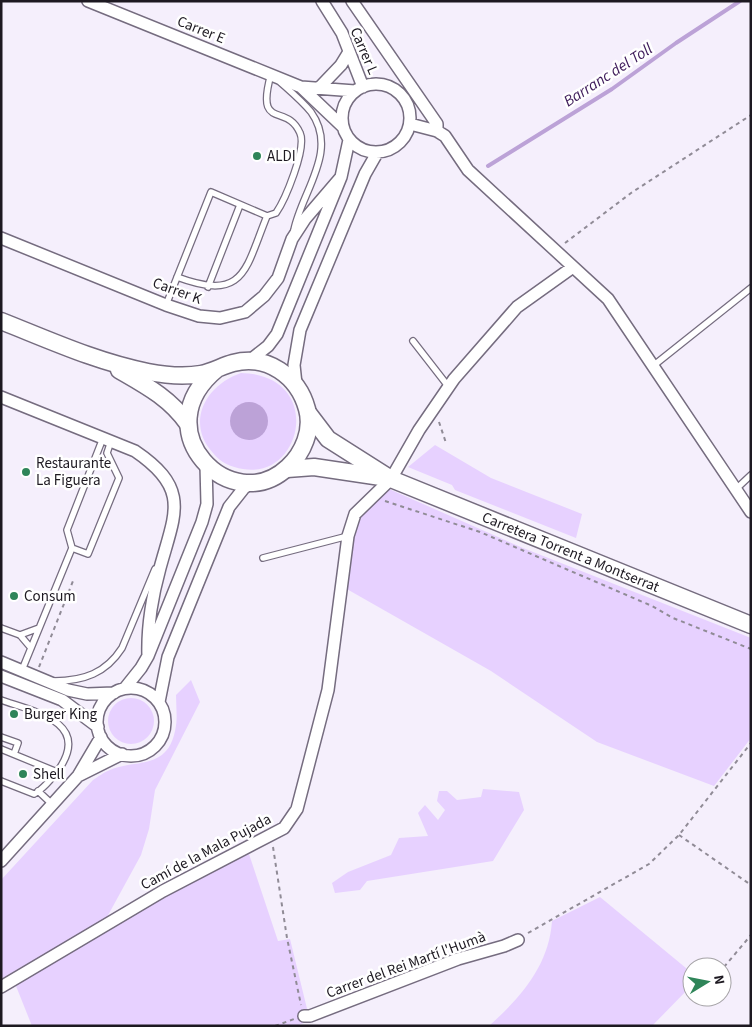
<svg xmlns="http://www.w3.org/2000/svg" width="752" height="1027" viewBox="0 0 752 1027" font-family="'Source Sans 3',sans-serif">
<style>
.green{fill:#e7d1ff;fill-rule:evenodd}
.water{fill:#bca2d7}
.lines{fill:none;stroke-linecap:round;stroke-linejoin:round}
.stream{stroke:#bca2d7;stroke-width:4}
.service-casing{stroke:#756c7f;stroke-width:8}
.minor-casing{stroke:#756c7f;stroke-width:14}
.secondary-casing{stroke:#756c7f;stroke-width:19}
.path{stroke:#908b96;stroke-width:2;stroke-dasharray:4 4;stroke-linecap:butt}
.service{stroke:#fff;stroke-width:5.5}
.minor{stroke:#fff;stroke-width:11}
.secondary{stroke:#fff;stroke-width:16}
.poi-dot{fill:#2f8559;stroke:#fff;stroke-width:2}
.labels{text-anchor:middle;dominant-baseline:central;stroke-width:5;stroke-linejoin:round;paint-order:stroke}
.street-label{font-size:15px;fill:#1d1921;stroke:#fff}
.poi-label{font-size:15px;fill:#1d1921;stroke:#fff;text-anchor:start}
.water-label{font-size:16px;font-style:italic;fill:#3d1a59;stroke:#fff}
</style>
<rect width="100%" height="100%" fill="#f5effc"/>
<path class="green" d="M241,373C325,375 303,480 243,469C231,467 221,463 213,453C185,422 206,385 241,373ZM260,406C268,415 269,423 262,433L239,437L231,427Z
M435,445L491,478L582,514L576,538L455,490L452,485L408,467Z
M389,489L523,548L751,638V738L714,786L597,742L491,671L345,588L353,527L363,512L382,492Z
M191,680L200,702L155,790L149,829L141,855L106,919L1,979V880L93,780C98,777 104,772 110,770C136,759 167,770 175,731C178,719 176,707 176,695Z
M108 721a23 23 0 1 1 46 0a23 23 0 1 1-46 0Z
M483,789L519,792L524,810L493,861L367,881L360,890L335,893L332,883L348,872L391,855L399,838L428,836L418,813L425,805L438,820L445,810L437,801L439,791H447L457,800L481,797Z
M249,854L278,941L290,939L310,1021L295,1026H32L16,986C89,936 168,889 249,854Z
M600,897L692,973V985L652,1026H489C520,998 549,966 552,921Z"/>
<path class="water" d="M230 421a19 19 0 1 1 38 0a19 19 0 1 1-38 0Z"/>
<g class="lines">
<path class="stream" d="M488,166L612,89L676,43L740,1"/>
<g class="service-casing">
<path id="service" d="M280,82C290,91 302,101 311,112C339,151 302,191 294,230
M267,216L276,213C285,200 307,148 300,133C287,102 255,132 271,74
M208,287L240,205
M166,305L211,192L267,216C245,270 245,302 177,277
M413,341L448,386
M653,366L751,288
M735,490L751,475
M72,548L88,554L119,478L107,453L111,441
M263,558L348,536
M1,628L20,635L31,648
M20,635L39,628
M22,670L72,548L67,530L103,438
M54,681C84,681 106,673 122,648L155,569
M1,700C32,711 89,721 61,766C54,776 45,788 34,794L1,781
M1,737L18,743L14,754
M1,749L57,772
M38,791L53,805"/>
</g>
<g class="minor-casing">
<path id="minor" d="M88,1L301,87L355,91
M322,1L342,33L363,87
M352,1L437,124V131
M342 118a34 34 0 1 1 68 0a34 34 0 1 1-68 0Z
M301,87L342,126
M319,88L341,65L349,52
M410,124L437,131L445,136L468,170L608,299L751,512
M1,238L166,305L199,316L220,318L245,312L264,296L278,278L292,239L305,219L341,177
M249,361L268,346L277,334L341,177L349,140
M296,384L294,365L300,330L365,174L377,153
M1,397L135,451C191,489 175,513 160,568C152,597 147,626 148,656
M1,662L68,690L87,694L114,693
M1,676L62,700L98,727
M125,688L141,668L148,656L202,522L207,504L206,465
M97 722a34 34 0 1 1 68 0a34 34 0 1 1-68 0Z
M159,702L168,657L229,507L244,488L252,482
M78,776L122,754
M1,861L78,776L101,737
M1,987L163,891L284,828L297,809L328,690L348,536L355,514L391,479L419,430L454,379L517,307L573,267
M304,1016H310L458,959L504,946L518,940"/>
</g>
<g class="secondary-casing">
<g id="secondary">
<path d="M1,321C49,340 97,362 148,372C164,375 184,377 201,374C212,372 222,366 233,363C267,354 298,376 307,409C313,430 303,453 288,467C232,520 142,430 217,369"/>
<path d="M119,370C145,385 170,398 188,424"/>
<path id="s1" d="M309,414L328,439L391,479L751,625"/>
<path d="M287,469L314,467L381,477"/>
</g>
</g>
<path class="path" d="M565,243L631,193L751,115
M439,422L446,443
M385,501L480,532L652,606L673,618L751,649
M39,667L73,581
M679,835L751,885
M273,847L287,938L301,1005
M528,933L649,864L679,835L751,743
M724,967L751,935
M275,1026L294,1019"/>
<use href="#service" class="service"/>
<use href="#minor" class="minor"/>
<use href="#secondary" class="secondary"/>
</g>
<g class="poi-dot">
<circle cx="257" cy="156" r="5"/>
<circle cx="26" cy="472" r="5"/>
<circle cx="14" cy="596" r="5"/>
<circle cx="14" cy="714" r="5"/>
<circle cx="23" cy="774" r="5"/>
</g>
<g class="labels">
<g class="street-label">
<text transform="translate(201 30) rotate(22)">Carrer E</text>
<text transform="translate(364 51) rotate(67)">Carrer L</text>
<text transform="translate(177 291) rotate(20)">Carrer K</text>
<text stroke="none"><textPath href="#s1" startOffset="300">Carretera Torrent a Montserrat</textPath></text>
<text transform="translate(206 852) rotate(-28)">Camí de la Mala Pujada</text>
<text transform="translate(406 965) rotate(-20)">Carrer del Rei Martí l'Humà</text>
</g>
<g class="poi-label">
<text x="267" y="156">ALDI</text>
<text x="36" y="463">Restaurante<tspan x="36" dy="17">La Figuera</tspan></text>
<text x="24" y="596">Consum</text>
<text x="24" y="714">Burger King</text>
<text x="33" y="774">Shell</text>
</g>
<g class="water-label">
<text transform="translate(608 75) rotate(-33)">Barranc del Toll</text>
</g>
</g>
<rect width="752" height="1027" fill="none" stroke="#1d1921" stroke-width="5"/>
<g transform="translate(707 982) rotate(80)"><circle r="24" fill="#ffffff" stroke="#a5a3a6"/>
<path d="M0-4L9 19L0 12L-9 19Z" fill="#2f8559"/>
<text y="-8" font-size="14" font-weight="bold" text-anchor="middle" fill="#1d1921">N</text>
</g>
</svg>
